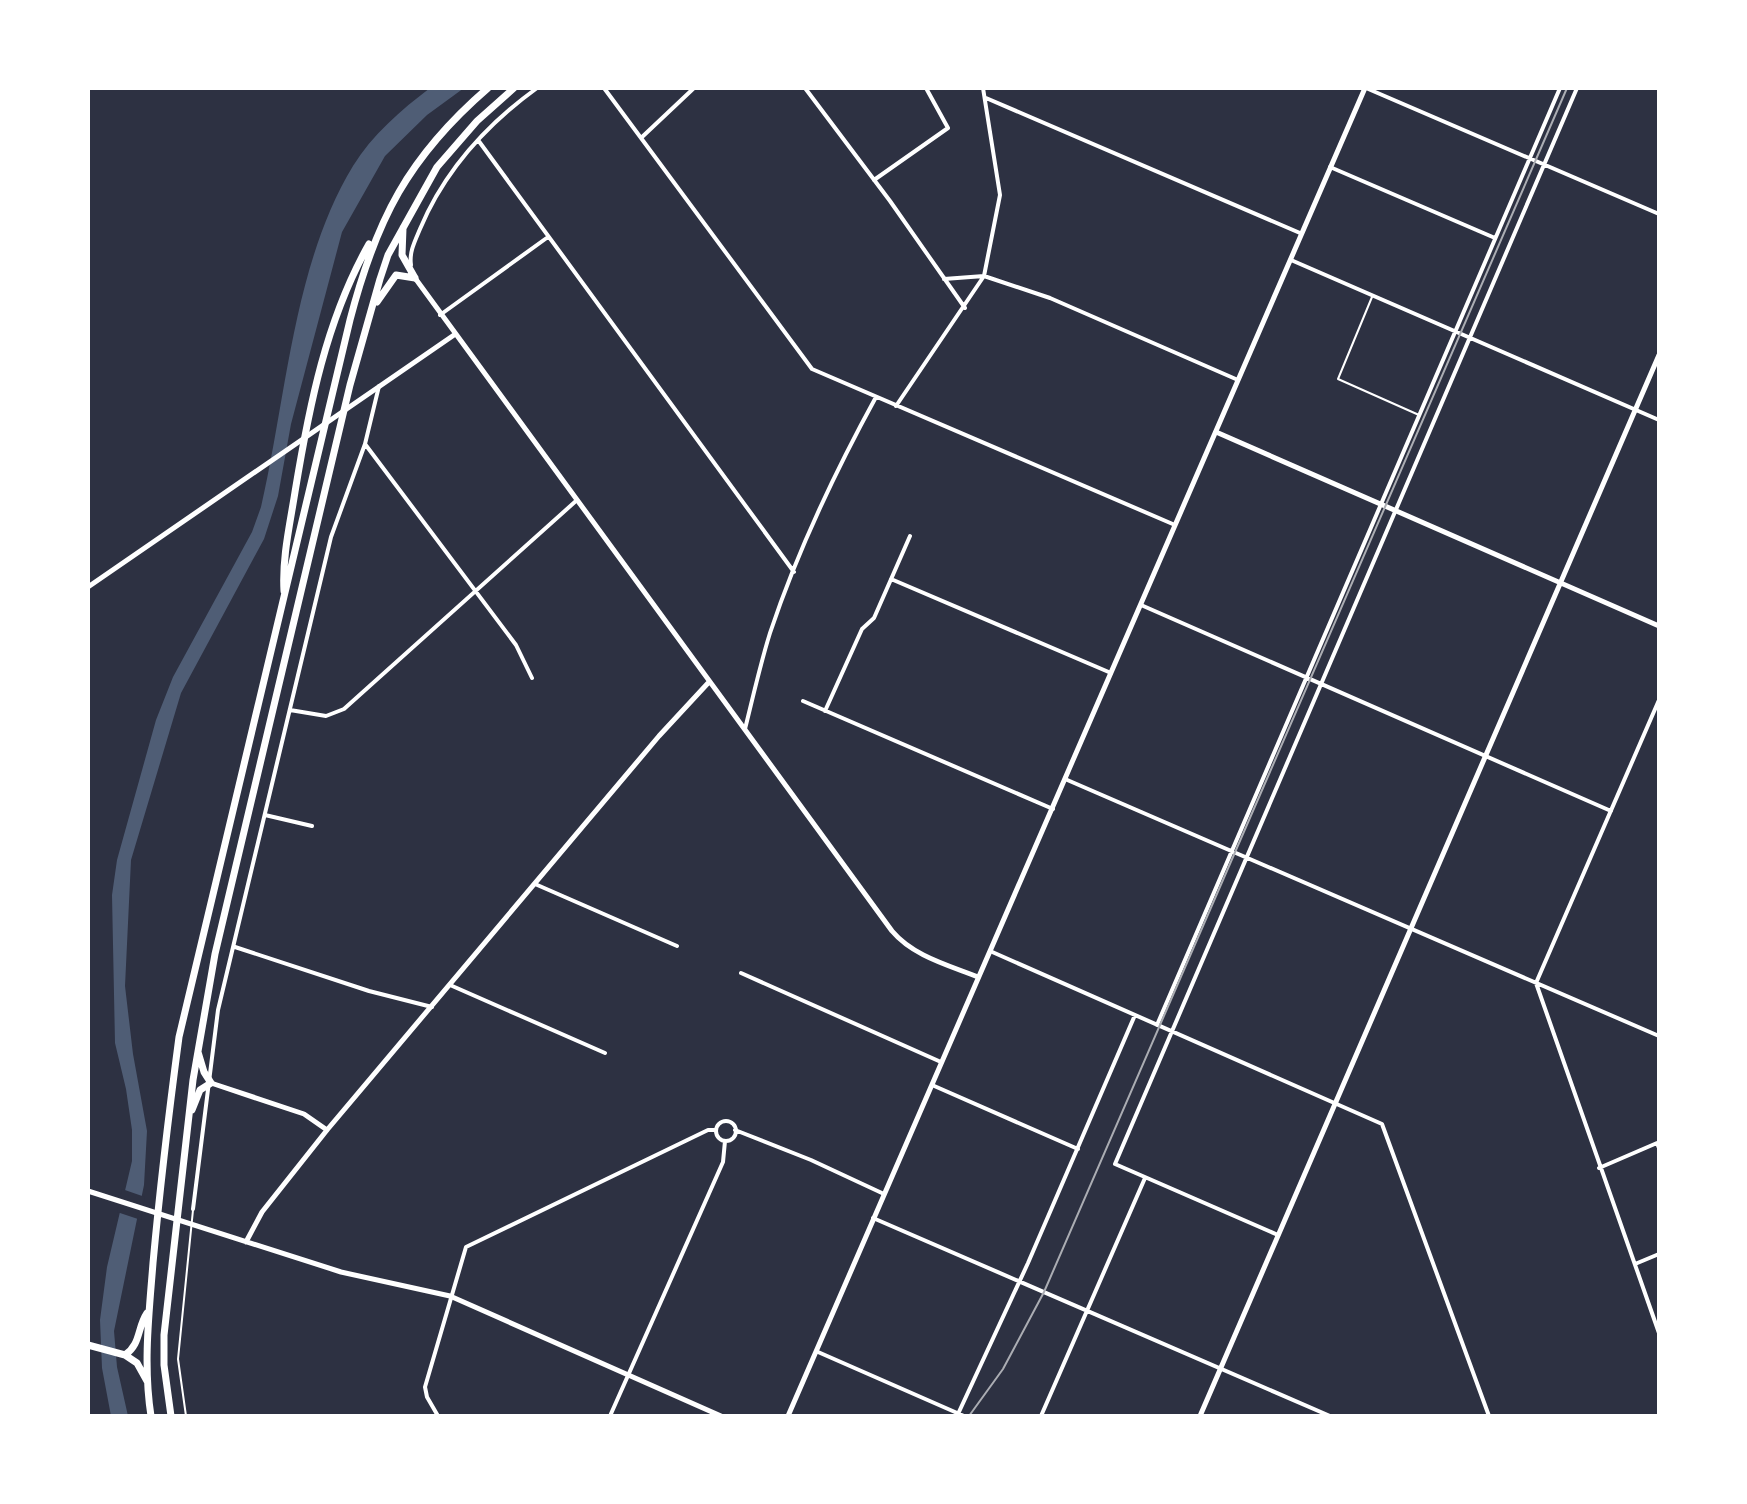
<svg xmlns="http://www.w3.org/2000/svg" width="1747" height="1504" viewBox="0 0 1747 1504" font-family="Manrope,sans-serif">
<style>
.water{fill:#4f5d75}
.pier{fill:#2d3142}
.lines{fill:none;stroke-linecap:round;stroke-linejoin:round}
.service{stroke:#fff;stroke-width:2}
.minor{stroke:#fff;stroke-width:4}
.tertiary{stroke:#fff;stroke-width:5}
.secondary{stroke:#fff;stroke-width:5}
.motorway{stroke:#fff;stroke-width:7}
.tram{stroke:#abadb3;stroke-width:2}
</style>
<rect width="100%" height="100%" fill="#2d3142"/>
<path class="water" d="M430,88H464L427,115L385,156L342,232L291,424L278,496L264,539L181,693L131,860L125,986L133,1054L147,1131L144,1185L114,1331L117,1367L128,1416H111L102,1368L100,1320L107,1267L132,1161V1130L126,1089L115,1043L112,895L117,860L156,720L173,677L252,532L261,507C287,395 293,265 353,166C372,135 401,110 430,88Z"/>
<path class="pier" d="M122,1189L145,1197L141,1220L117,1212Z"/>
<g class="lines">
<path class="service" d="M1372,297L1338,379L1419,415
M186,1416L178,1359L193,1210"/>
<path class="minor" d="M604,88L812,369L1175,525
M805,88L890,201L965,308
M1366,88L1659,214
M986,98L1300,233
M641,138L694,88
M478,140L794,572
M1330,167L1495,238
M874,180L948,128L926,88
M1291,260L1659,420
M411,265C409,252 415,241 420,229C444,172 486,125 537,88
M944,279L984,276L1050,298L1238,380
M440,315L548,237
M896,406L984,276L1000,195L983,88
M365,444L516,645L532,678
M891,579L1111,673
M1141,605L1611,811
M1659,700L1536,983L1659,1333
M803,701L1053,809
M290,710L326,716L344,709L577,500
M825,711L862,629L874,618L910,536
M745,729C753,697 760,665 770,633C797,552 835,472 876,397
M1065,779L1659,1036
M265,815L312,826
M535,884L677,946
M235,947L369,991L432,1007
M990,951L1382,1124L1489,1416
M741,973L941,1062
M450,985L605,1053
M1157,1025L1560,88
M932,1085L1078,1149
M716 1131a10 10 0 1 1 20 0a10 10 0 1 1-20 0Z
M735,1130L811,1160L884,1194
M1599,1168L1657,1143L1659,1148
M193,1209L218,1010L331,537L365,444L379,386
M873,1218L1330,1416
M1278,1235L1115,1164L1577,88
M1635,1264L1659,1254
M818,1352L964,1416
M958,1414L1028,1263L1135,1015
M438,1416L427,1397L425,1387L466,1247L708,1130H716
M610,1416L723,1162L725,1141
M1041,1416L1145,1178"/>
<path class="tertiary" d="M415,278L892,931C913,956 948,965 978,977
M1216,432L1659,626
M88,587L454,335
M211,1083L304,1114L327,1130
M88,1191L341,1272L450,1296L721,1416
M246,1242L262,1212L327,1130L659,736L709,682
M1200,1416L1659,355"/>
<path class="secondary" d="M788,1416L1365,88"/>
<path class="motorway" d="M403,228L402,255L415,278
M377,302L396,275L415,278
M284,591C282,558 290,524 295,492C309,407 326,320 369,244
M192,1110L200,1090L211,1083L204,1072L198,1052
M88,1345L125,1355L137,1363L147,1381
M125,1355C141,1344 137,1328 147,1313
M151,1416C143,1365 149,1314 153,1263C160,1187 169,1112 179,1037L350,320C376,220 408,157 488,88
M171,1416L164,1365V1335L193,1080L215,954L350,385L380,279L388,255L437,167L477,121L514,88"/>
<path class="tram" d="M969,1416L1003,1369L1044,1292L1567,88"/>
</g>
<rect width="1747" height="1504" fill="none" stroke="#ffffff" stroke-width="180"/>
</svg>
